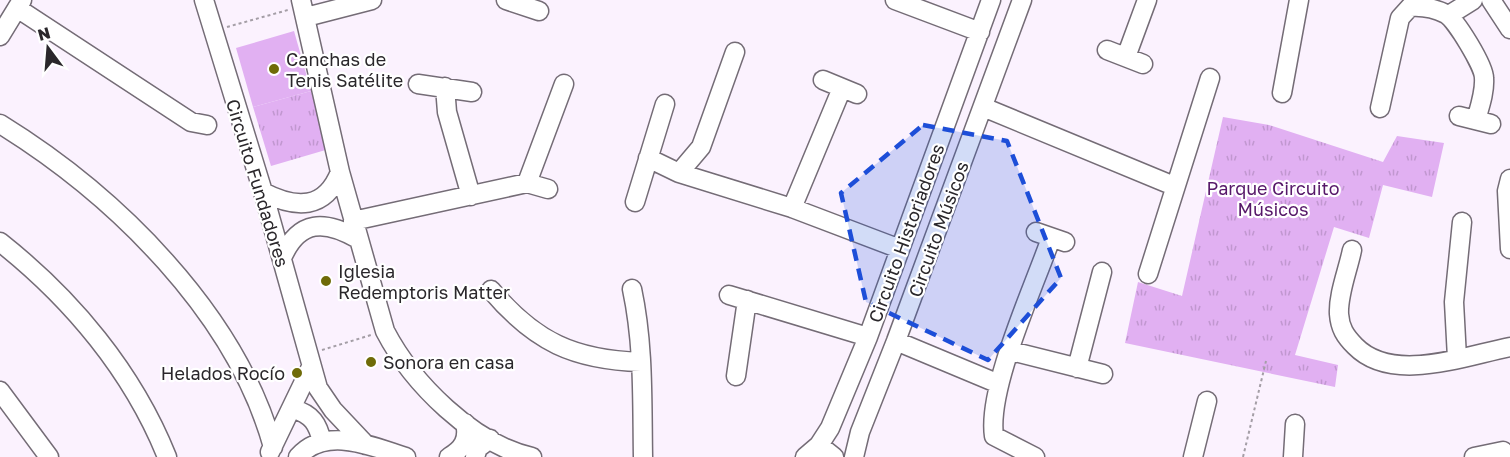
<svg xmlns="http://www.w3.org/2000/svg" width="1510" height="457" viewBox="0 0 1510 457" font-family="'Golos Text',sans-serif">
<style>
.park{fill:url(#park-tufts)}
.pitch{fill:#e1b0f2}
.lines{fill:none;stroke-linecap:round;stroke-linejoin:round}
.minor-casing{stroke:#746c76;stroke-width:21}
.path{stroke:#a49ea6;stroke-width:2;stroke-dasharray:3 3;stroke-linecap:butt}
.minor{stroke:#fff;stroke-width:18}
.marked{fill:#1d4ed8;fill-opacity:0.2;stroke:#1d4ed8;stroke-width:4.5;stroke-dasharray:12 8;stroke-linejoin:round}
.poi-dot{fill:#6f6b08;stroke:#fff;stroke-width:2}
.labels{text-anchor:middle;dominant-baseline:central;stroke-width:4.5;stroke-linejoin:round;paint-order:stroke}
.poi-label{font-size:18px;fill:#2a272b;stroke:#fff;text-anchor:start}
.street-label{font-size:18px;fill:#2a272b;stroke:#fff}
.park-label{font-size:18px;fill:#561769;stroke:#fff}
</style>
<defs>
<pattern id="park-tufts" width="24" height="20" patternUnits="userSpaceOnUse" patternTransform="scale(1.5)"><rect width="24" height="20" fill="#e1b0f2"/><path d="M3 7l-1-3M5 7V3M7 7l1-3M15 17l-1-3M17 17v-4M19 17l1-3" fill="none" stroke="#c197d0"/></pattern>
</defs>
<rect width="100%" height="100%" fill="#fbf2fe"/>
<path class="park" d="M311,91L329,149L271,166L253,107Z
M1223,117L1269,125L1383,162L1397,136L1444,143L1432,197L1383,185L1369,238L1334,227L1295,355L1338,365L1335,387L1125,343L1138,282L1182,296Z"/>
<path class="pitch" d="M294,31L311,91L253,107L236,48Z"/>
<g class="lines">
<g class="minor-casing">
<path id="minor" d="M204,0L263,192L318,388L333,410L366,445
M301,0L340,172L385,331C412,383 473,444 532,457
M506,0L539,11
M895,0L980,32
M1491,0L1510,29
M17,8L191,122L207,125
M1449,15L1473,0
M306,17L372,0
M0,36L22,0
M1107,50L1143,64
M1126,57L1147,0
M823,80L857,94
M418,84L472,92
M445,87L447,112L471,196
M1282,93L1299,0
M983,107L1174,186
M1380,108L1400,18L1410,7C1423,6 1434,8 1446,14C1456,20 1484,66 1484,78C1485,92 1480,106 1476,120
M1459,116L1491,124
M0,124C115,195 236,313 273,447
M648,158L679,173L792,208L900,249
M679,173L701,147L735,52
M1510,179L1507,191L1510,249
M527,183L564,84
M263,192C296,209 325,210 340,172
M635,202L665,104
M792,208L842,88
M353,221L527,183L548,189
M1036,232L1065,242
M0,242C72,299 133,372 167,457
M1352,250C1348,270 1338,294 1339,314C1340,328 1345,336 1355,346C1392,384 1464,356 1510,347
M282,258C299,219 325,220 358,239
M1148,274L1210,78
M632,289C644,345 642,401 643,457
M491,290C535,342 574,360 641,362
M729,295L868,337
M896,341L999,384
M1011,351L1103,374
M1457,358L1454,302L1462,222
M1077,368L1102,272
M736,376L747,300
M0,391L49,457
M293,409C312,414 318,424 322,442
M819,445L834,457
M270,452L311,367
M298,457C326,425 373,447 406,457
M449,457C463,449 469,439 465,423
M475,457L478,448L490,439
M805,457L819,445L830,428L868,337L991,0
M854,457L860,432L896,341L1022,0
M1035,457L994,436C987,388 1034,287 1051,238
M1193,457L1207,401
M1293,457L1295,424
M1474,457L1503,451"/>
</g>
<path class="path" d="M227,27L288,10
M322,350L371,335
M1243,457L1266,361"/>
<use href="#minor" class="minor"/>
</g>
<path class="marked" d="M923,125L1007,141L1061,278L988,360L866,302L841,193Z"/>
<g class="poi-dot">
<circle cx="274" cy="69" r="6"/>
<circle cx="326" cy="281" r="6"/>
<circle cx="371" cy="362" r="6"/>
<circle cx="297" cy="373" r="6"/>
</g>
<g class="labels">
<g class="poi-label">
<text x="286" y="59">Canchas de<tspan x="286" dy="21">Tenis Satélite</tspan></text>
<text x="338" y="271">Iglesia<tspan x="338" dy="21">Redemptoris Matter</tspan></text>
<text x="383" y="362">Sonora en casa</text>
<text x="285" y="373" text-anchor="end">Helados Rocío</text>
</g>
<g class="street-label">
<text transform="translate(258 183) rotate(73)">Circuito Fundadores</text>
<text transform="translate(938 229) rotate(-70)">Circuito Músicos</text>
<text transform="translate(906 233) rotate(-70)">Circuito Historiadores</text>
</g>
<g class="park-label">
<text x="1273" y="188">Parque Circuito<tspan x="1273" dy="21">Músicos</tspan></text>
</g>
</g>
<g transform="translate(48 48) rotate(344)" stroke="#ffffff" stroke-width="4.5" paint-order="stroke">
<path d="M0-4.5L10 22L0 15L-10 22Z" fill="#2a272b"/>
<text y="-9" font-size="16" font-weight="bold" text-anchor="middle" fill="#2a272b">N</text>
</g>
</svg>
